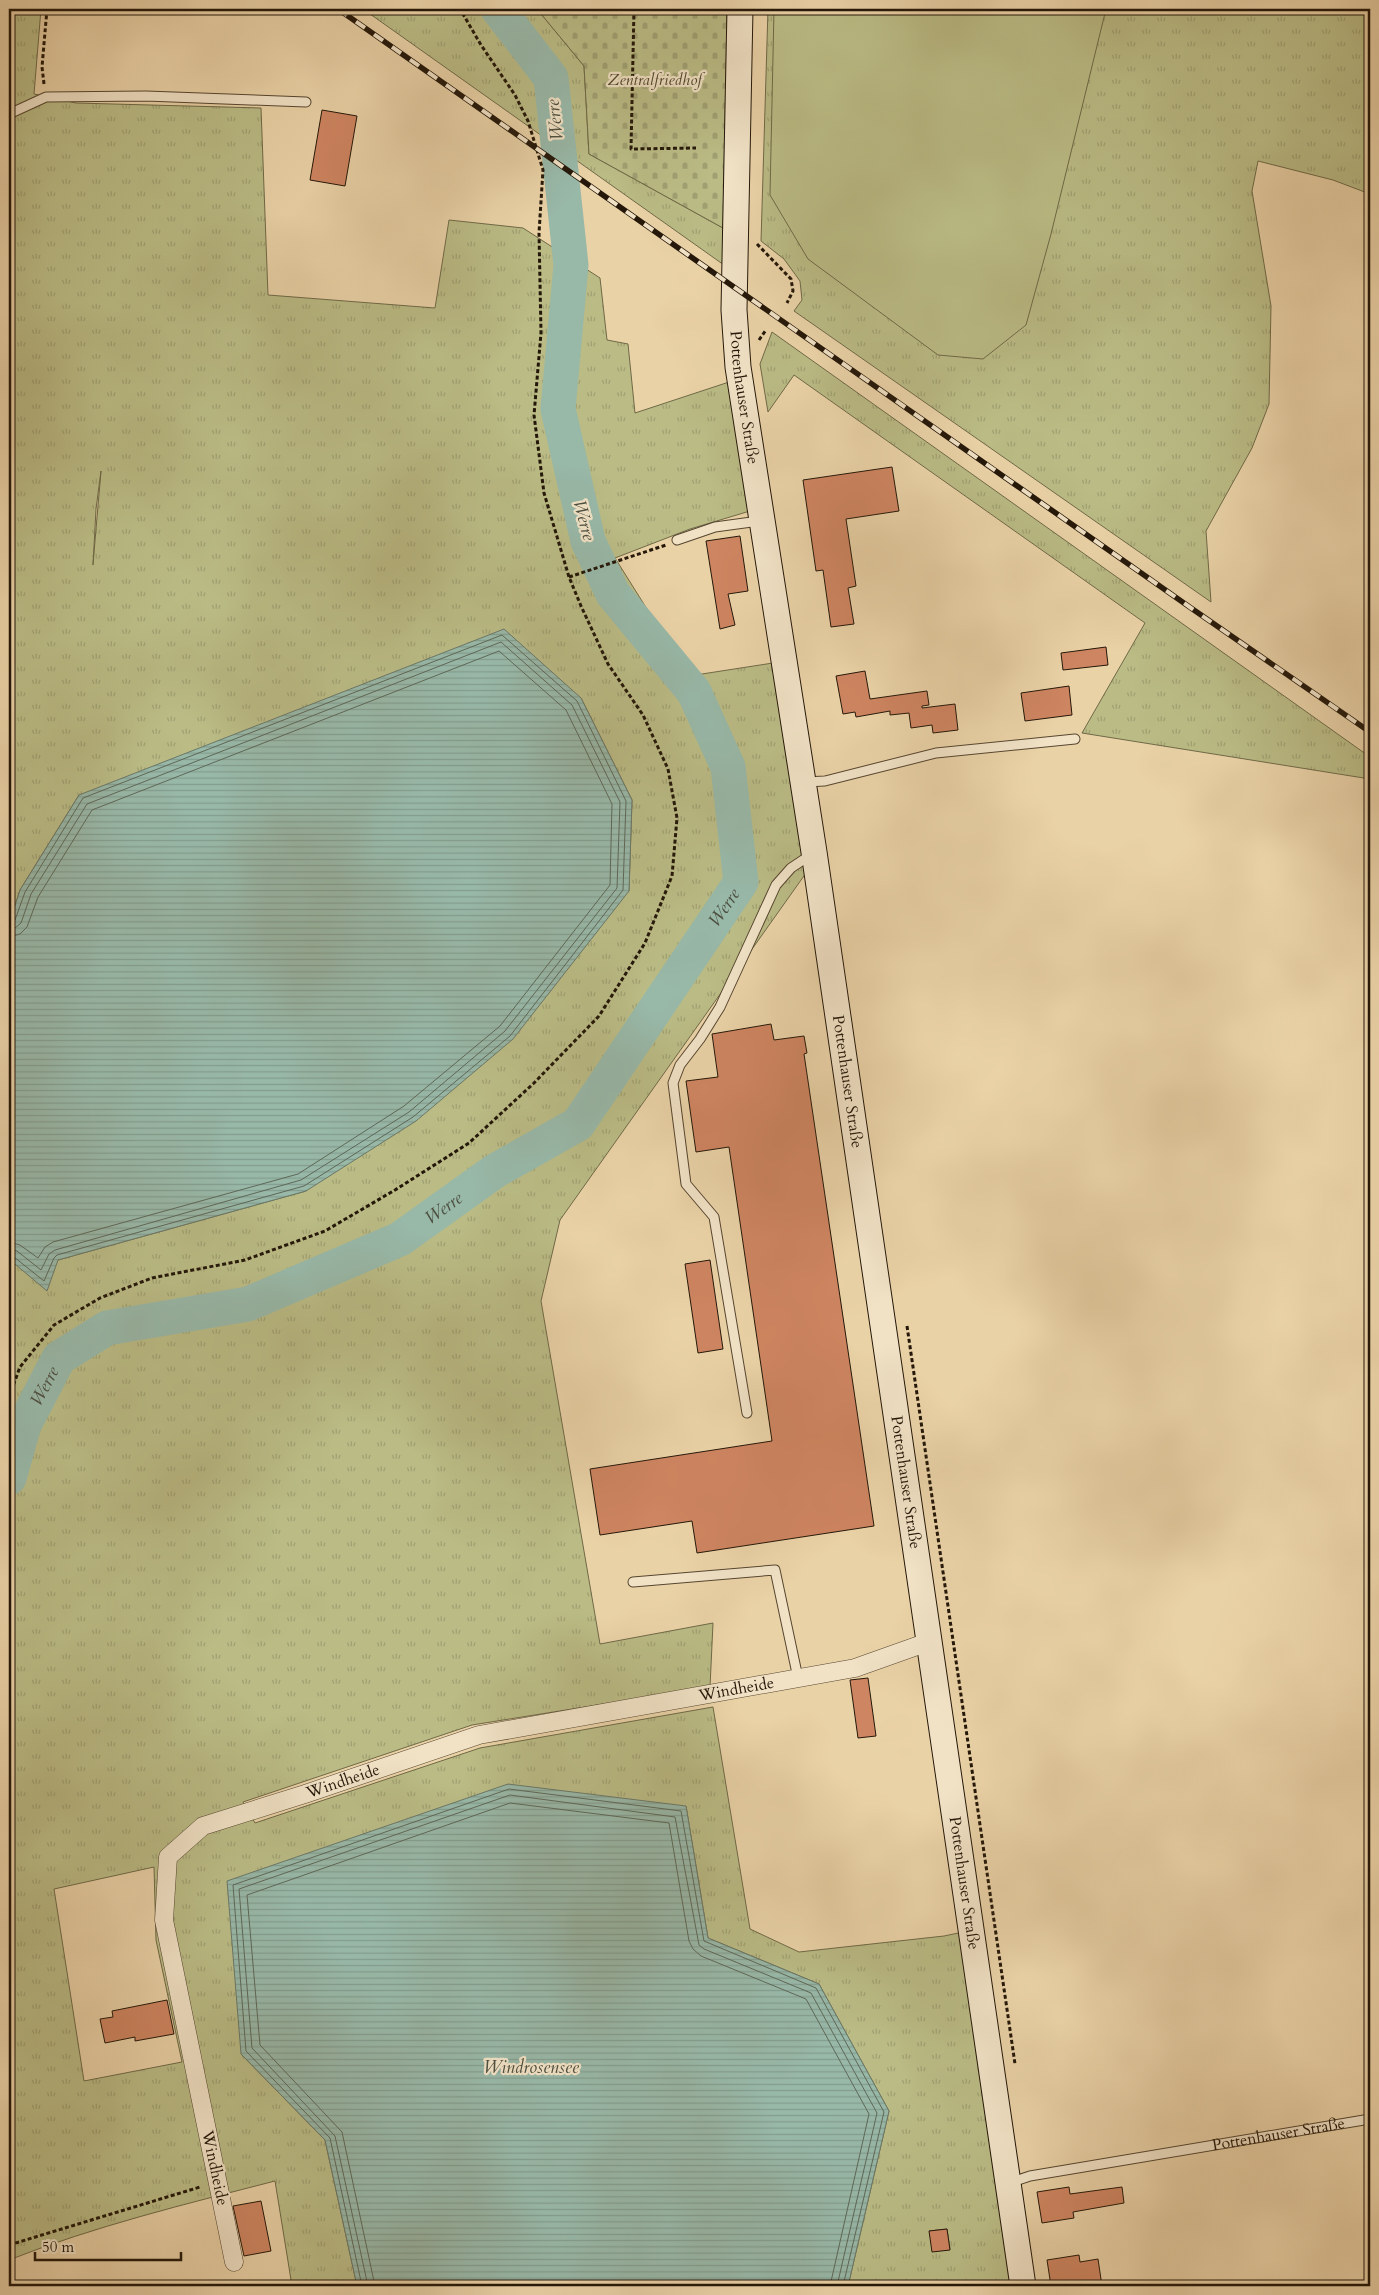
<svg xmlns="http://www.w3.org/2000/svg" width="1379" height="2295" viewBox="0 0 1379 2295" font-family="Cardo,serif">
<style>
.grass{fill:url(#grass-tufts);stroke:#6f6947;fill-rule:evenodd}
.cemetery{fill:url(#cemetery-stones);stroke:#6f6947}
.pitch{fill:#babb85;stroke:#6f6947}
.water{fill:url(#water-rules);stroke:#6a7868}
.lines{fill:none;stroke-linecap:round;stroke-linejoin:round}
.shore{stroke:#5e6858;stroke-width:1}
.river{stroke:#98b8a8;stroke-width:35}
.building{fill:#ce8561;stroke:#241709}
.lane-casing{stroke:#564630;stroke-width:11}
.street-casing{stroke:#564630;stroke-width:19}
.secondary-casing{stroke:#241709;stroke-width:27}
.path{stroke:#241709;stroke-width:3;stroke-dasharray:4 2.5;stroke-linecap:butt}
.lane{stroke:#f1e2c6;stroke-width:9}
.street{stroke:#f1e2c6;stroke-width:18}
.secondary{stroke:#f1e2c6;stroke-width:25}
.rail-casing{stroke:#241709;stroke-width:5.5}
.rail{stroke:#f1e2c6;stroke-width:4;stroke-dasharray:11;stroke-linecap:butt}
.labels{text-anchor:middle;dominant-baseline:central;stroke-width:4.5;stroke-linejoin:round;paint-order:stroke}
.park-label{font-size:16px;font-style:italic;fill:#51482e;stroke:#f1e2c6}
.street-label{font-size:16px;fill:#241709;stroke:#f1e2c6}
.water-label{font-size:18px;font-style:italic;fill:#4d4f41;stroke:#f1e2c6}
</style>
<defs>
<pattern id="grass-tufts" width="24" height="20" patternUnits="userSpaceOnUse" patternTransform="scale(1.25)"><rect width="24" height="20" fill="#babb85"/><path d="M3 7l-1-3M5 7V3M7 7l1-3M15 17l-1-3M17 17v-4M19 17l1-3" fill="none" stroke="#a0a072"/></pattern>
<pattern id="cemetery-stones" width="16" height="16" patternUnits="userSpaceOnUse" patternTransform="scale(1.25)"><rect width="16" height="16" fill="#babb85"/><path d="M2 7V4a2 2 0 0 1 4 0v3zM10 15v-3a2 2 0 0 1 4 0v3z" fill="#a0a072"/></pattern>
<pattern id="water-rules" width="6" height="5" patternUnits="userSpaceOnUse" patternTransform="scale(1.25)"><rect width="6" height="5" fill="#98b8a8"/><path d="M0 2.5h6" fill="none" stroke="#839d8f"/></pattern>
</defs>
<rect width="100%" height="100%" fill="#ead2a7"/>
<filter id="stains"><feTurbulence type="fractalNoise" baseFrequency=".004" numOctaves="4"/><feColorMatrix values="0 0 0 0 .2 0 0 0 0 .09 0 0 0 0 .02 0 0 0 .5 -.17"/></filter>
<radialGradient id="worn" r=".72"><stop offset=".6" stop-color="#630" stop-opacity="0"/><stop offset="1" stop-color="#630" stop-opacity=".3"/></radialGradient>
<path class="grass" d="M9,9H41L34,94L76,103L261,108L268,295L435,308L449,220L523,228L600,278L607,340L628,344L635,413L729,382L750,511L690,529L615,558L689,676L773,663L806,873L560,1220L541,1301L600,1644L713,1623L710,1687L472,1725L243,1802L255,1823L480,1748L713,1707L750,1929L799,1952L944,1936L968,1931L1015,2286H848L889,2111L819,1984L708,1938L686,1806L241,2054L325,2140L357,2286H292L275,2181C186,2204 95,2226 9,2260V1253L10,1260H58L306,1191L629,891L632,800L581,698L79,795L20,890L9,924ZM101,471L93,564V565L96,509ZM154,1867L156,1940L182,2062L84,2081L54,1889ZM947,2229L950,2249L929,2231Z
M363,9H537L584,66L589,154L723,228L724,265Z
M768,9H1370V194L1333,180L1258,161L1252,191L1271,306L1269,404L1252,448L1206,531L1211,602L794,311L802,300L800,281L784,259L761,241Z
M772,332L1370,757V779L1082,733L1145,623L794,375L768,412L760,364Z"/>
<path class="cemetery" d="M537,9H727L723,228L589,154L584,66Z"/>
<path class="pitch" d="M774,9H1106L1051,234L1026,325L983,359L938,355L808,259L770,195Z"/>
<path class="water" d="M504,629L581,698L632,800L629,891L513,1039L416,1121L306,1191L58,1260L47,1291L9,1259V924L20,890L79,795Z
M508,1784L686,1806L708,1938L819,1984L889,2111L848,2286H357L325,2140L241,2054L227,1881Z"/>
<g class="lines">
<path class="shore" d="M9,923L15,920L25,892L83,798L502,635L577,701L626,801L623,890L510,1036L413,1117L304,1186L57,1255L54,1258L44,1281L14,1257L9,1255
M9,929L15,928L21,923L31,894L87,804L501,642L572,705L620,802L617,888L505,1031L409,1112L301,1180L55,1250L49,1254L41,1270L17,1251L9,1249
M9,937L20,934L27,927L38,897L92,810L499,651L566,710L612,804L610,885L500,1026L404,1106L298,1174L53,1242L45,1247L38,1258L20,1245L9,1242
M362,2286L330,2138L246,2051L233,1885L509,1789L681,1811L704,1941L816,1988L884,2112L843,2286
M368,2286L335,2136L252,2048L239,1889L510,1795L675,1817L699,1945L704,1949L811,1993L877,2113L837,2286
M375,2286L342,2132L260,2045L247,1895L510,1803L669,1823L689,1941L693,1949L701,1956L806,1999L869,2114L830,2286"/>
<path class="river" id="s1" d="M9,1478L24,1425L59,1358L107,1328L248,1304L400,1239L495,1171L578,1124L741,882L728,767L694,692L613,594L588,541L558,409L571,265L551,78L498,9"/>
</g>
<path class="building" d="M322,110L357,116L345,186L310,180Z
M892,467L899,511L846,519L856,586L848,588L854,624L831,627L823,570L816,571L803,480Z
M740,536L748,591L728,594L735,625L720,629L706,541Z
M1106,647L1108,665L1063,670L1061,653Z
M865,671L870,699L927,691L929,705L922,706V708L955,704L958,730L933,733L932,725L911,728L909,713L890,715V711L856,717L855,712L843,714L836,676Z
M1069,686L1072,715L1025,721L1021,693Z
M771,1024L774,1040L804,1036L807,1053L804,1054L874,1526L697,1553L692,1521L600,1535L590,1469L772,1441L729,1147L696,1152L686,1081L718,1077L712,1034Z
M710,1260L723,1349L698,1353L685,1264Z
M868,1678L876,1736L858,1738L850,1680Z
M167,2000L174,2034L135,2041V2037L105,2043L100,2019L113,2017L112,2011Z
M1069,2187L1070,2194L1122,2187L1124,2203L1073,2212L1074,2218L1042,2223L1037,2192Z
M261,2201L271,2251L244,2256L233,2206Z
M947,2229L950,2250L932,2252L929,2231Z
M1079,2255L1080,2262L1098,2259L1102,2286H1051L1047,2260Z"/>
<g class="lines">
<g class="lane-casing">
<g id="lane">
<path d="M9,114L46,97L146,96L306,102"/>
<path d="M677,540L715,527L759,521"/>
<path d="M805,782L825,781L936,753L1075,739"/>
<path d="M747,1413L714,1217L686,1184L673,1083L680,1065L700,1039L720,1007L776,885L791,868L812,854"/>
<path d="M633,1582L775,1570L798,1678"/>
<path id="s2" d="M1009,2183L1030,2176L1370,2119"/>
</g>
</g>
<g class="street-casing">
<g id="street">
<path id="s3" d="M234,2262L164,1920L168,1857L203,1826L305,1794L479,1735L855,1668L931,1641"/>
</g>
</g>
<g class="secondary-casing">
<g id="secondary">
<path id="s4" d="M740,9L734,310L738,367L814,852L1023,2286"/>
</g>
</g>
<path class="path" d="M634,9L631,149L696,148
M44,84L42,67L47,9
M757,244L791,279L793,291L787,303
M759,340L766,330
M569,577L666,545
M907,1326L1015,2064
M9,1397L20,1367L54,1325L100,1298L152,1278L245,1260L325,1231L395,1190L469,1143L534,1083L599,1016L645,943L672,876L677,818L668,769L643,715L608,664L581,606L569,577L544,493L534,415L541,333L539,233L543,170L528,121L515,95L481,45L460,9
M9,2245L200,2187"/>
<use href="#lane" class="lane"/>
<use href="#street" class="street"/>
<use href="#secondary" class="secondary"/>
<g class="rail-casing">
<path id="rail" d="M338,9L1191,608L1370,732"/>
</g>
<use href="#rail" class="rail"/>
</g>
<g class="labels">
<g class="park-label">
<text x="655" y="80">Zentralfriedhof</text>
</g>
<g class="street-label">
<text stroke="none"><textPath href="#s4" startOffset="389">Pottenhauser Straße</textPath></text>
<text stroke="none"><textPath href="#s4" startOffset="1081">Pottenhauser Straße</textPath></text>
<text stroke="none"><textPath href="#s4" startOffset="1486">Pottenhauser Straße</textPath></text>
<text stroke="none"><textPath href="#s3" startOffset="1011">Windheide</textPath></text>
<text stroke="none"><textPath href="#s3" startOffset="606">Windheide</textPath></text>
<text stroke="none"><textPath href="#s4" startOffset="1891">Pottenhauser Straße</textPath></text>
<text stroke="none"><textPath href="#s2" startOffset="274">Pottenhauser Straße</textPath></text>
<text transform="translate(215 2168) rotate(78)">Windheide</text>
</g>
<g class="water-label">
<text transform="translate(555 120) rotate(-96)">Werre</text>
<text transform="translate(584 520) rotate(75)">Werre</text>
<text stroke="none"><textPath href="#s1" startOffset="969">Werre</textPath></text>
<text stroke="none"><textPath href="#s1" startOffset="549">Werre</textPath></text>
<text stroke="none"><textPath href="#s1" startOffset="99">Werre</textPath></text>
<text x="531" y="2067">Windrosensee</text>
</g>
</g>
<rect width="1379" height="2295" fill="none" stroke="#ead2a7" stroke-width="30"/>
<rect x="10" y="10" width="1359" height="2275" fill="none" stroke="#241709" stroke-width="2.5"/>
<rect x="15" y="15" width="1349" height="2265" fill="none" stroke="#241709"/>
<path d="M35 2252v8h146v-8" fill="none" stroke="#241709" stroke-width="2.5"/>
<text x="42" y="2252" font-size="15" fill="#241709" stroke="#f1e2c6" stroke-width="4" paint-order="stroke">50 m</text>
<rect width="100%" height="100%" filter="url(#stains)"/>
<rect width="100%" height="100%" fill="url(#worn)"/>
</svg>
